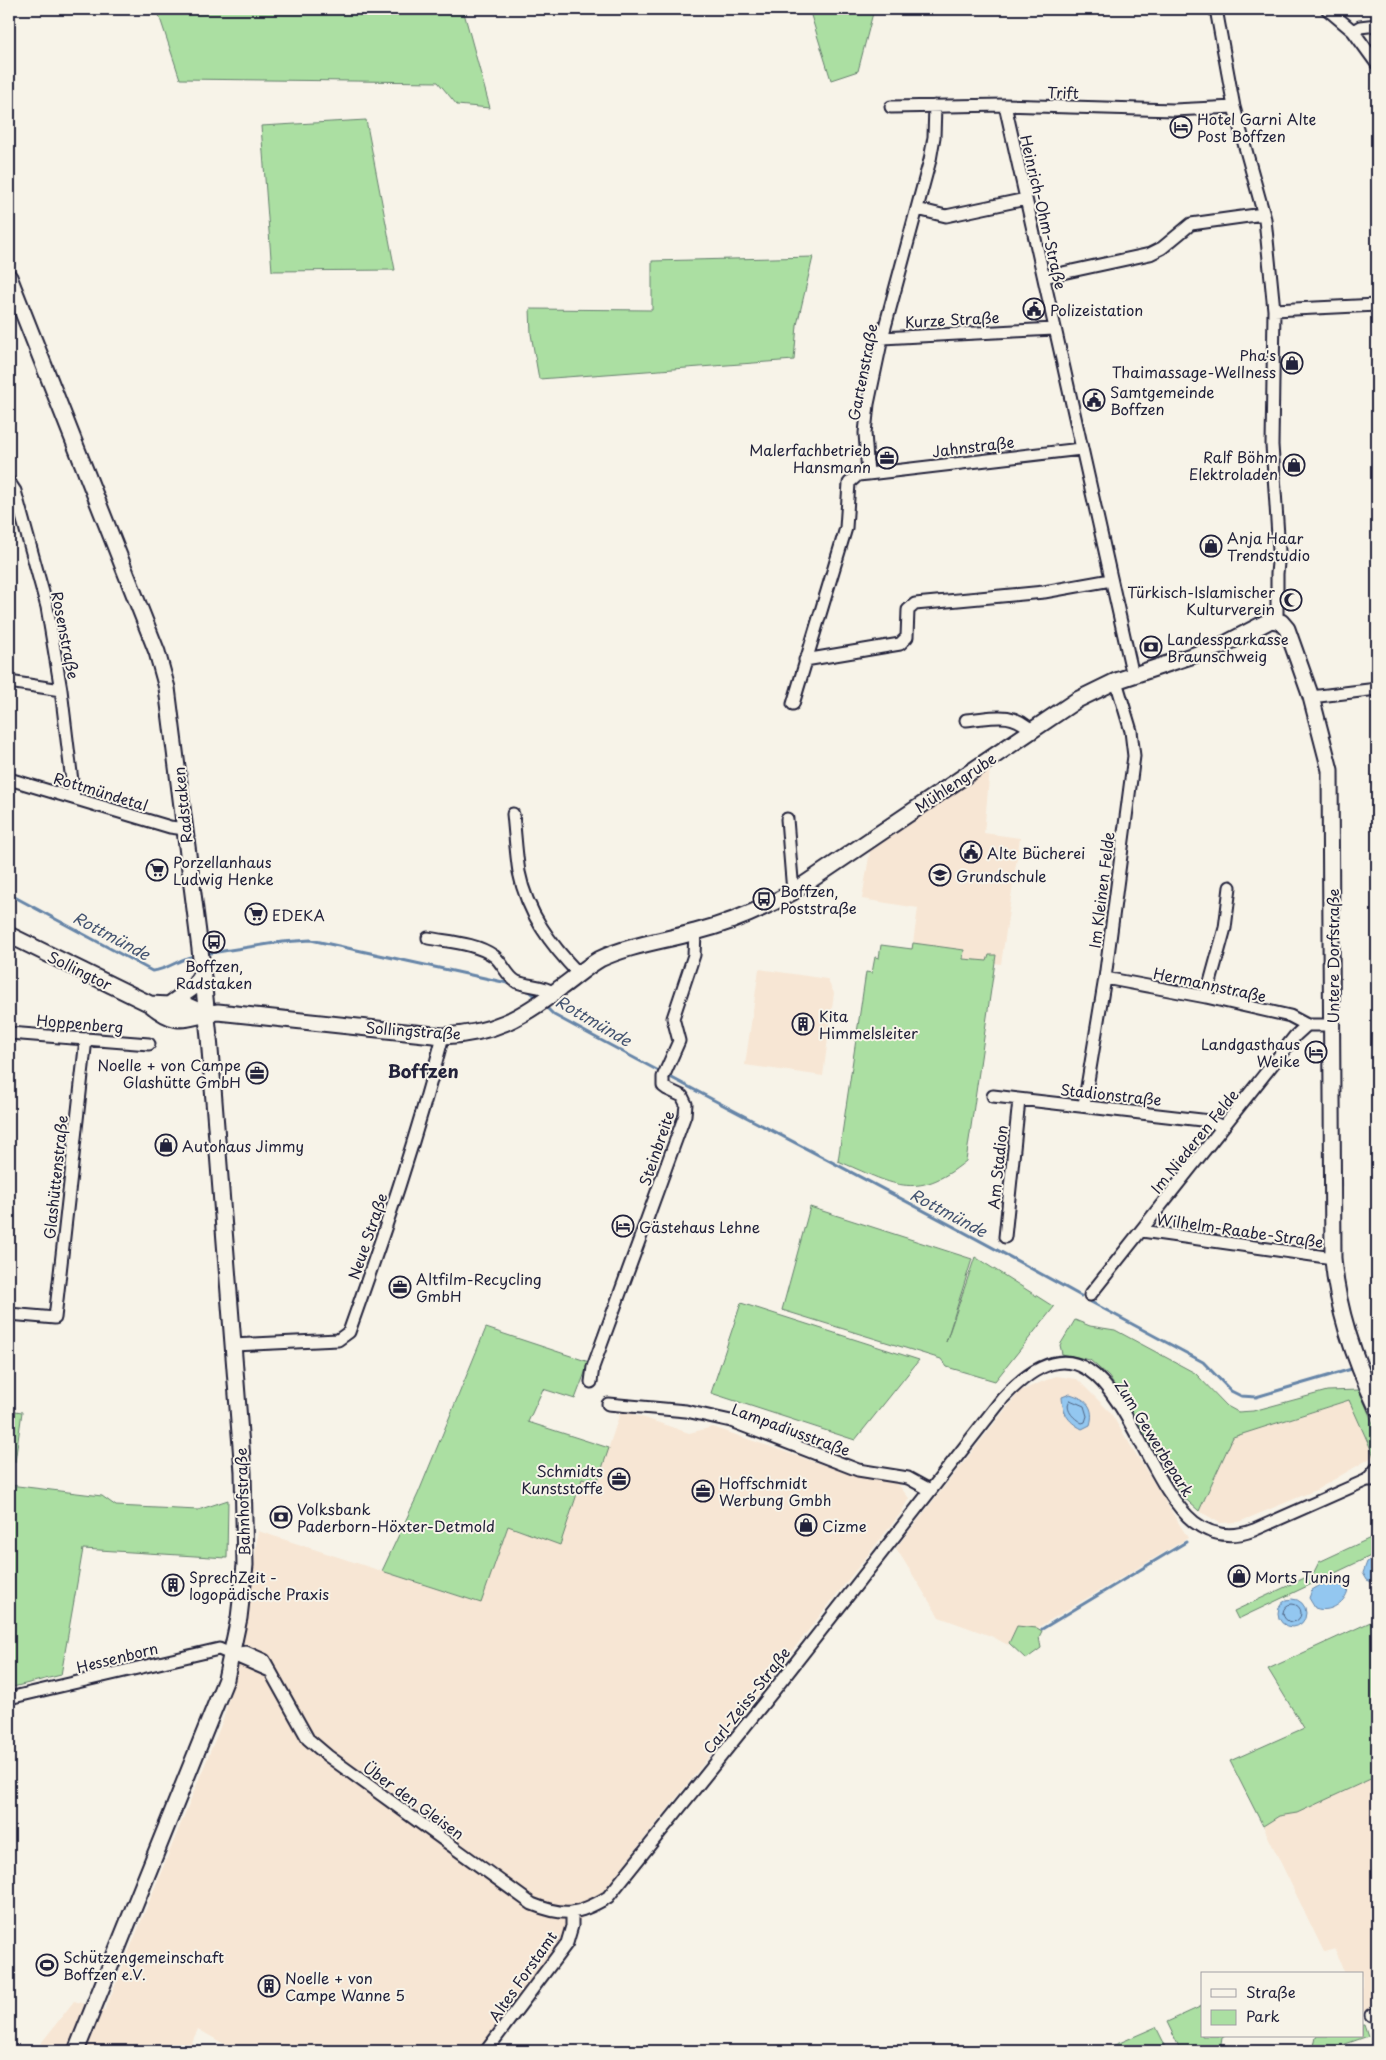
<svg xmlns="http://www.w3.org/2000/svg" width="1386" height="2060" viewBox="0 0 1386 2060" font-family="'Playpen Sans',sans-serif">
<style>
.built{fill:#f7e6d4}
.green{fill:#abdfa2;stroke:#66806e}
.water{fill:#93c7f0;stroke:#6685a8}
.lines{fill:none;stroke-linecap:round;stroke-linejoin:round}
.shore{stroke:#4f6483;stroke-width:1}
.stream{stroke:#6685a8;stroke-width:3}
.street-casing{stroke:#22223b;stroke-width:15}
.secondary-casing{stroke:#22223b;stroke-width:19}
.street{stroke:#f7f3e8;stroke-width:11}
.secondary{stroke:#f7f3e8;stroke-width:15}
.labels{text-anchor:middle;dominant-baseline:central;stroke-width:4;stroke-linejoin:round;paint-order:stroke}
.street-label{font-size:15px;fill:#22223b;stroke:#f7f3e8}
.poi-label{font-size:15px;fill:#22223b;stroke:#f7f3e8;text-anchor:start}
.water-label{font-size:16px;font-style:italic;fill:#445471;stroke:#f7f3e8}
.quarter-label{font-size:18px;font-weight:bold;fill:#22223b;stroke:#f7f3e8}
</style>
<rect width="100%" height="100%" fill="#f7f3e8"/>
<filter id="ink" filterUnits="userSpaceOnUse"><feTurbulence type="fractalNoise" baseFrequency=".02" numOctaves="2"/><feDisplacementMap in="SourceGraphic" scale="10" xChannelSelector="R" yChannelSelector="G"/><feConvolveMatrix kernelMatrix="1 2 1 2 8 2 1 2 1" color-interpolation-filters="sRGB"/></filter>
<g filter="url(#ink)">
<path class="built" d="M990,768L984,833L1020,838L1001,964L963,959L964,950L913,943L918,908L862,899L870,851Z
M759,969L827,979L834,993L823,1076L745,1065Z
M1056,1376L1077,1379L1110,1412L1188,1538L1037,1628L1017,1626L1008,1645L991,1636L939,1617L896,1548L1020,1391Z
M1350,1400L1374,1456L1316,1490L1239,1522L1220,1523L1199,1511L1233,1437Z
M621,1410L689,1433L713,1427L855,1476L896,1482L909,1498L901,1513L477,2051H236L198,2029L188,2051H35L74,2001L105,2010L223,1720L243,1647L258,1531L480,1603L508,1526L560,1545L582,1478L597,1483Z
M1377,1776V2007L1362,2012V1974H1345L1335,1949L1324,1952L1263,1826L1279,1816L1297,1813Z"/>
<path class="green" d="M157,9H463L490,108L457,105L438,82L180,79Z
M809,9H874L858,71L831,80Z
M366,120L395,270L272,271L261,126Z
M813,257L797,325L794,360L539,379L531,334L530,309L652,310V261Z
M913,943L964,950L963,959L987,961L989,955H996L966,1161C915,1203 892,1183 838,1161L866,972L872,973L875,957L879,958L881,945L912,949Z
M810,1207L972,1259L946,1342L975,1257L1054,1307L995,1381L947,1367L941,1359L782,1310Z
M741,1303L919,1360L855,1440L711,1393Z
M1075,1320L1090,1326L1115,1330L1195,1373L1227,1406L1238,1412L1253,1411L1327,1391L1359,1390L1377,1433V1457L1374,1456L1349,1400L1233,1437L1199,1511L1181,1495L1109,1377L1090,1360L1062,1354L1060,1345Z
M486,1328L589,1362L575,1399L543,1389L528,1422L609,1448L597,1483L582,1479L560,1545L508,1526L481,1603L382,1571L418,1494Z
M9,1410L22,1412L15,1462L9,1461Z
M9,1485L102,1496L116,1506L198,1510L228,1500L227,1558L83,1549L61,1675L9,1688Z
M1377,1535V1553L1238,1619L1234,1611L1313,1574L1319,1562Z
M1377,1619V1776L1297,1813L1279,1816L1263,1826L1230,1761L1304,1728L1268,1669Z
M1017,1626L1037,1628L1042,1631L1039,1637L1041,1648L1026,1659L1009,1643Z
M1202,2006V2036H1225L1222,2038L1220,2051H1181L1167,2022Z
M1362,2024H1364L1368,2036L1326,2051H1313L1316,2036H1362Z
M1156,2027L1165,2045L1151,2051H1101Z"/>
<path class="water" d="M1070,1394C1087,1399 1095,1408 1090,1425L1082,1429C1067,1421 1063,1413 1062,1397Z
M1377,1557V1570L1375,1572L1377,1573L1376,1584L1367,1580L1363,1573L1367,1562Z
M1332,1578C1365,1578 1340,1618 1315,1608L1309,1598L1312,1590Z
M1278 1613a14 14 0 1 1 28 0a14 14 0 1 1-28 0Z"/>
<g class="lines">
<path class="shore" d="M1070,1400L1084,1406L1087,1416L1085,1422L1082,1423C1073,1418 1064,1409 1070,1400Z
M1283 1613a9 9 0 1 1 18 0a9 9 0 1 1-18 0Z"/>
<path class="stream" d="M9,894L152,971C168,970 180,958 195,956
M204,954L282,942L311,940L512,984
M527,989L538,998
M545,1006L554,1015C729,1110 907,1199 1081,1296
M1091,1302L1203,1362L1231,1391L1241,1396L1256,1397L1355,1368
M1363,1368H1377
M1042,1629L1186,1542"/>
<g class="street-casing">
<path id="street" d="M1216,9L1234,107L1265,219L1274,310L1272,445L1279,551L1277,574V620
M1327,9L1353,31L1377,64
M1353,31L1360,27L1377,25
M1005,105L1133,676
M891,107L1005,105L1174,110L1234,107
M917,209L946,216L1026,199
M1044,277L1150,254L1162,248L1191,224L1263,214
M1274,310L1377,305
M882,338L1054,329
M868,474L1081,449
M9,482L15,491L47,607L61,690L74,798
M805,660L900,644L907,637L908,610L915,604L1044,592L1111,580
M9,682L61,690
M1311,697L1377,689
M793,704L846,528L849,483L858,475L868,474L865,433L868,404L882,338L930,160L934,137L935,106
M966,720C993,718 1011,710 1032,731
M9,779L170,827L185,829
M513,814C515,833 516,853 519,872C527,913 551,945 579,974
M787,819L793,892
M428,938C449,942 476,943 494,956C503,963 507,977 517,982C530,987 542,985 554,993
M1105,978L1206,997L1290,1016L1307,1025
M1206,997L1225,928L1230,887
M9,1033L149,1044
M993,1096L1210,1121L1223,1127
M1084,1105L1105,978L1134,756L1131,731L1116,681
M1142,1231L1333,1258
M1005,1237L1019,1100
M1090,1295L1295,1036L1307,1025H1332
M9,1314L55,1318L86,1039
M233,1345L338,1340L349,1332C384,1234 417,1137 443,1036
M591,1382L593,1367L685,1115L686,1104L682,1096L667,1089L663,1086V1077L679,1041L673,1018L694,955L695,933
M608,1404L686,1411L731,1421L858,1470L908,1478L930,1490
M1367,1480L1377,1468
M233,1654L246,1652L264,1660L308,1739L328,1756L532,1904C564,1917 578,1915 608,1897L775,1689L1003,1398C1109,1284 1133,1473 1194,1522C1212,1536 1233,1538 1254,1530L1367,1480H1377
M9,1698L219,1649L270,1671
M1371,2015L1377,2013
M486,2051L567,1943L572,1926V1914"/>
</g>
<g class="secondary-casing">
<path id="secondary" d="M9,277L157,652L167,688L200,949L209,1037L243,1472L245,1565L239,1618L226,1679L76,2051
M9,935L150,1004C180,1029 186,1016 218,1012L443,1036C492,1034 522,1018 560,988C573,979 586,967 600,959C630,945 663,941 695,932C730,923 761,910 793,892L1077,700L1116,681L1221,646L1271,620L1281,622L1287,629L1311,697L1330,770L1333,1258C1337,1310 1355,1361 1377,1408
M150,1004L188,1006L206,1014
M170,1004L194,987L203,971"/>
</g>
<use href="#street" class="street"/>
<use href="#secondary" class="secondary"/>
</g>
</g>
<defs>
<g id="hotel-ring" transform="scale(1.125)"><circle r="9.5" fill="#f7f3e8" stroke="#22223b" stroke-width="1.5"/><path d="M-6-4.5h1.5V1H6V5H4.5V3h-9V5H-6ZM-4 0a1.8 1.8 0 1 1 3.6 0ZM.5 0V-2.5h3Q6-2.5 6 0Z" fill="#22223b"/></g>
<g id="civic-ring" transform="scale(1.125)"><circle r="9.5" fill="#f7f3e8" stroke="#22223b" stroke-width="1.5"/><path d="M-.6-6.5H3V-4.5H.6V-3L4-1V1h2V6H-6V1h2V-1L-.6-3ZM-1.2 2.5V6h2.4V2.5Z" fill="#22223b"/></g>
<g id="shop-ring" transform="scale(1.125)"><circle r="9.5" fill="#f7f3e8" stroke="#22223b" stroke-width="1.5"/><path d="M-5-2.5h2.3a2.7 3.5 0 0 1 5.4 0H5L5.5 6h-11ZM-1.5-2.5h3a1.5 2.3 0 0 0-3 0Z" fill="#22223b"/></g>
<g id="office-ring" transform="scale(1.125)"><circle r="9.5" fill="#f7f3e8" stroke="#22223b" stroke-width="1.5"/><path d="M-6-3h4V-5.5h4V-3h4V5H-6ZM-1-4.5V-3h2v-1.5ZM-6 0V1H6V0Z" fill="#22223b"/></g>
<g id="mosque-ring" transform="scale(1.125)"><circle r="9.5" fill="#f7f3e8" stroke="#22223b" stroke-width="1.5"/><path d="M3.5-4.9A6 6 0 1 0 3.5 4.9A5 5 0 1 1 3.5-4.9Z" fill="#22223b"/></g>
<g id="bank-ring" transform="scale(1.125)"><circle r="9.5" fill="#f7f3e8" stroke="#22223b" stroke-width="1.5"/><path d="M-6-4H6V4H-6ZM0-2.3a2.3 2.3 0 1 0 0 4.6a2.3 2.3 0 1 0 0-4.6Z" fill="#22223b"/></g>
<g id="supermarket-ring" transform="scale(1.125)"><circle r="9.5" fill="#f7f3e8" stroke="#22223b" stroke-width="1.5"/><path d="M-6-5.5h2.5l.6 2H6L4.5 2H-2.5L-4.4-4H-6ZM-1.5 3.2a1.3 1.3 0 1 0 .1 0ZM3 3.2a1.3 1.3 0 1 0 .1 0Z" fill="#22223b"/></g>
<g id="school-ring" transform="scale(1.125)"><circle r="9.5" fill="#f7f3e8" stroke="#22223b" stroke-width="1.5"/><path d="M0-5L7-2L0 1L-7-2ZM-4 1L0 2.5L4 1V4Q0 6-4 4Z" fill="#22223b"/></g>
<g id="bus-ring" transform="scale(1.125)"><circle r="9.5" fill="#f7f3e8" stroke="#22223b" stroke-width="1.5"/><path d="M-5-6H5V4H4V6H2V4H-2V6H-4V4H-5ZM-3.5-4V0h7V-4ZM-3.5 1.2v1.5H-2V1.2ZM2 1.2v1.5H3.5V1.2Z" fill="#22223b"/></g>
<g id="building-ring" transform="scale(1.125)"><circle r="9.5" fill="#f7f3e8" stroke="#22223b" stroke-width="1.5"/><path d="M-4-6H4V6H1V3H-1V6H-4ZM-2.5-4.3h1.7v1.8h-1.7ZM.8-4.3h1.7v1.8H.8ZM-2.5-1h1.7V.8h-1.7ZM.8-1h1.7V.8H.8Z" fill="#22223b"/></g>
<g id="stadium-ring" transform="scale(1.125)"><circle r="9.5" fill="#f7f3e8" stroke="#22223b" stroke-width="1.5"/><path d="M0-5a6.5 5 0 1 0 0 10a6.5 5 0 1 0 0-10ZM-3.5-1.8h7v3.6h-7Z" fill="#22223b"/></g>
</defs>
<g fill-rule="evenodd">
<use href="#hotel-ring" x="1181" y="127"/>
<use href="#civic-ring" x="1034" y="309"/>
<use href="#shop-ring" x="1292" y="363"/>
<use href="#civic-ring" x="1094" y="400"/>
<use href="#office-ring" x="887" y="458"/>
<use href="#shop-ring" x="1294" y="465"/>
<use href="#shop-ring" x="1211" y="546"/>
<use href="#mosque-ring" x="1291" y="600"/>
<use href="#bank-ring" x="1151" y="647"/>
<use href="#civic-ring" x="971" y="852"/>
<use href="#supermarket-ring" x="157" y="870"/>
<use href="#school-ring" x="940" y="875"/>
<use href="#bus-ring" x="764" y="899"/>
<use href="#supermarket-ring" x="256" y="914"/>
<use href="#bus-ring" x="214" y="942"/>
<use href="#building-ring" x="803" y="1024"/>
<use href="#hotel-ring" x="1316" y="1052"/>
<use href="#office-ring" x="257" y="1073"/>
<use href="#shop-ring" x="166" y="1145"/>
<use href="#hotel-ring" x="623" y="1226"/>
<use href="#office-ring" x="400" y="1287"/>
<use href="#office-ring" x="619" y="1479"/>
<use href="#office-ring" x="703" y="1491"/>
<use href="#bank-ring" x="281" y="1517"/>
<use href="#shop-ring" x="806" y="1525"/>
<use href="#shop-ring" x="1239" y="1576"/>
<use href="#building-ring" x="173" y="1585"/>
<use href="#stadium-ring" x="47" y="1965"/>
<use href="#building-ring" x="269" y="1986"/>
</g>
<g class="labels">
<g class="street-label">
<text transform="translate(1063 92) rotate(2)">Trift</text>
<text transform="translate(1044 212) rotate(77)">Heinrich-Ohm-Straße</text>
<text transform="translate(952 319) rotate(-3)">Kurze Straße</text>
<text transform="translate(862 372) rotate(-79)">Gartenstraße</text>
<text transform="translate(973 446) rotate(-7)">Jahnstraße</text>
<text transform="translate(66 635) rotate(79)">Rosenstraße</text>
<text transform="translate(955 782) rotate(-34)">Mühlengrube</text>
<text transform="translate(101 791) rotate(17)">Rottmündetal</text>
<text transform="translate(182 805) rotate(-96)">Radstaken</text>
<text transform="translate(1101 890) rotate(-83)">Im Kleinen Felde</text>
<text transform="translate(1332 956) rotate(-90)">Untere Dorfstraße</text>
<text transform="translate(80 970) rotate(26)">Sollingtor</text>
<text transform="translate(1210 984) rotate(12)">Hermannstraße</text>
<text transform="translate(80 1023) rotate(5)">Hoppenberg</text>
<text transform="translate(413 1030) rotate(4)">Sollingstraße</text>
<text transform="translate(1111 1094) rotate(6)">Stadionstraße</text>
<text transform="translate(1194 1141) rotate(-51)">Im Niederen Felde</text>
<text transform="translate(656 1148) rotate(-71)">Steinbreite</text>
<text transform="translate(997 1167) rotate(-84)">Am Stadion</text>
<text transform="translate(55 1177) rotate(-84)">Glashüttenstraße</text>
<text transform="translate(1240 1230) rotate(8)">Wilhelm-Raabe-Straße</text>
<text transform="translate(367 1236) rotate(-71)">Neue Straße</text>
<text transform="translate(791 1429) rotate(20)">Lampadiusstraße</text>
<text transform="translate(1155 1438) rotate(58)">Zum Gewerbepark</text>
<text transform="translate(242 1502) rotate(-92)">Bahnhofstraße</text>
<text transform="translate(117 1657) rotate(-14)">Hessenborn</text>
<text transform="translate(746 1700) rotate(-52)">Carl-Zeiss-Straße</text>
<text transform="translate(414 1800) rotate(36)">Über den Gleisen</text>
<text transform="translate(522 1976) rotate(-55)">Altes Forstamt</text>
</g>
<g class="poi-label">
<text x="1197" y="118">Hotel Garni Alte<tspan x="1197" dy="17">Post Boffzen</tspan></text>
<text x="1050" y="309">Polizeistation</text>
<text x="1276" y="354" text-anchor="end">Pha's<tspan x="1276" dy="17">Thaimassage-Wellness</tspan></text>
<text x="1110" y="391">Samtgemeinde<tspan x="1110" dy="17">Boffzen</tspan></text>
<text x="871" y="449" text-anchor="end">Malerfachbetrieb<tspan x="871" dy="17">Hansmann</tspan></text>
<text x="1278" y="456" text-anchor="end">Ralf Böhm<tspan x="1278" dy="17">Elektroladen</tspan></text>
<text x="1227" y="537">Anja Haar<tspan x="1227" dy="17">Trendstudio</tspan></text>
<text x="1275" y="591" text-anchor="end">Türkisch-Islamischer<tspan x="1275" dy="17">Kulturverein</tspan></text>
<text x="1167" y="638">Landessparkasse<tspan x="1167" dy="17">Braunschweig</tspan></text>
<text x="987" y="852">Alte Bücherei</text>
<text x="173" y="861">Porzellanhaus<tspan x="173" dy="17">Ludwig Henke</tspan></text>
<text x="956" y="875">Grundschule</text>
<text x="780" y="890">Boffzen,<tspan x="780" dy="17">Poststraße</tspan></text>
<text x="272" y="914">EDEKA</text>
<text x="214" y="965" text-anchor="middle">Boffzen,<tspan x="214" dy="17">Radstaken</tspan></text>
<text x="819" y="1015">Kita<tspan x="819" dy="17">Himmelsleiter</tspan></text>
<text x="1300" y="1043" text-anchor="end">Landgasthaus<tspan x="1300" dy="17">Weike</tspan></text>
<text x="241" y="1064" text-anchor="end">Noelle + von Campe<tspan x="241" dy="17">Glashütte GmbH</tspan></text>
<text x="182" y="1145">Autohaus Jimmy</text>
<text x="639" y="1226">Gästehaus Lehne</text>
<text x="416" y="1278">Altfilm-Recycling<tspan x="416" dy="17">GmbH</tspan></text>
<text x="603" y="1470" text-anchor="end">Schmidts<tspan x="603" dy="17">Kunststoffe</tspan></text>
<text x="719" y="1482">Hoffschmidt<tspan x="719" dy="17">Werbung Gmbh</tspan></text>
<text x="297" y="1508">Volksbank<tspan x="297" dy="17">Paderborn-Höxter-Detmold</tspan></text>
<text x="822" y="1525">Cizme</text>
<text x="189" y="1576">SprechZeit -<tspan x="189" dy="17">logopädische Praxis</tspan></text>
<text x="1255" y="1576">Morts Tuning</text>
<text x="63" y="1956">Schützengemeinschaft<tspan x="63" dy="17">Boffzen e.V.</tspan></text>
<text x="285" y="1977">Noelle + von<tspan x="285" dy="17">Campe Wanne 5</tspan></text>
</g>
<g class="water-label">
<text transform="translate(112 935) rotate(28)">Rottmünde</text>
<text transform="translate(594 1020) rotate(30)">Rottmünde</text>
<text transform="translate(949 1212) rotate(28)">Rottmünde</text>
</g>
<g class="quarter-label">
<text x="423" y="1070">Boffzen</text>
</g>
</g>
<rect width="1386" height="2060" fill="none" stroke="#f7f3e8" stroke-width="30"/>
<rect x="15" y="15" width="1356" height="2030" fill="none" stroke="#22223b" stroke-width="2" filter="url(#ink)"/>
<rect x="1201" y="1972" width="162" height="65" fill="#f7f3e8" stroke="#a29fa3"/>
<rect x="1211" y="1989" width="25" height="8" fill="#f7f3e8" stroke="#a29fa3"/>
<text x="1246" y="1998" font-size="15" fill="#22223b">Straße</text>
<rect x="1211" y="2010" width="25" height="15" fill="#abdfa2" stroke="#a29fa3"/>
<text x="1246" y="2022" font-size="15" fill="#22223b">Park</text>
</svg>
